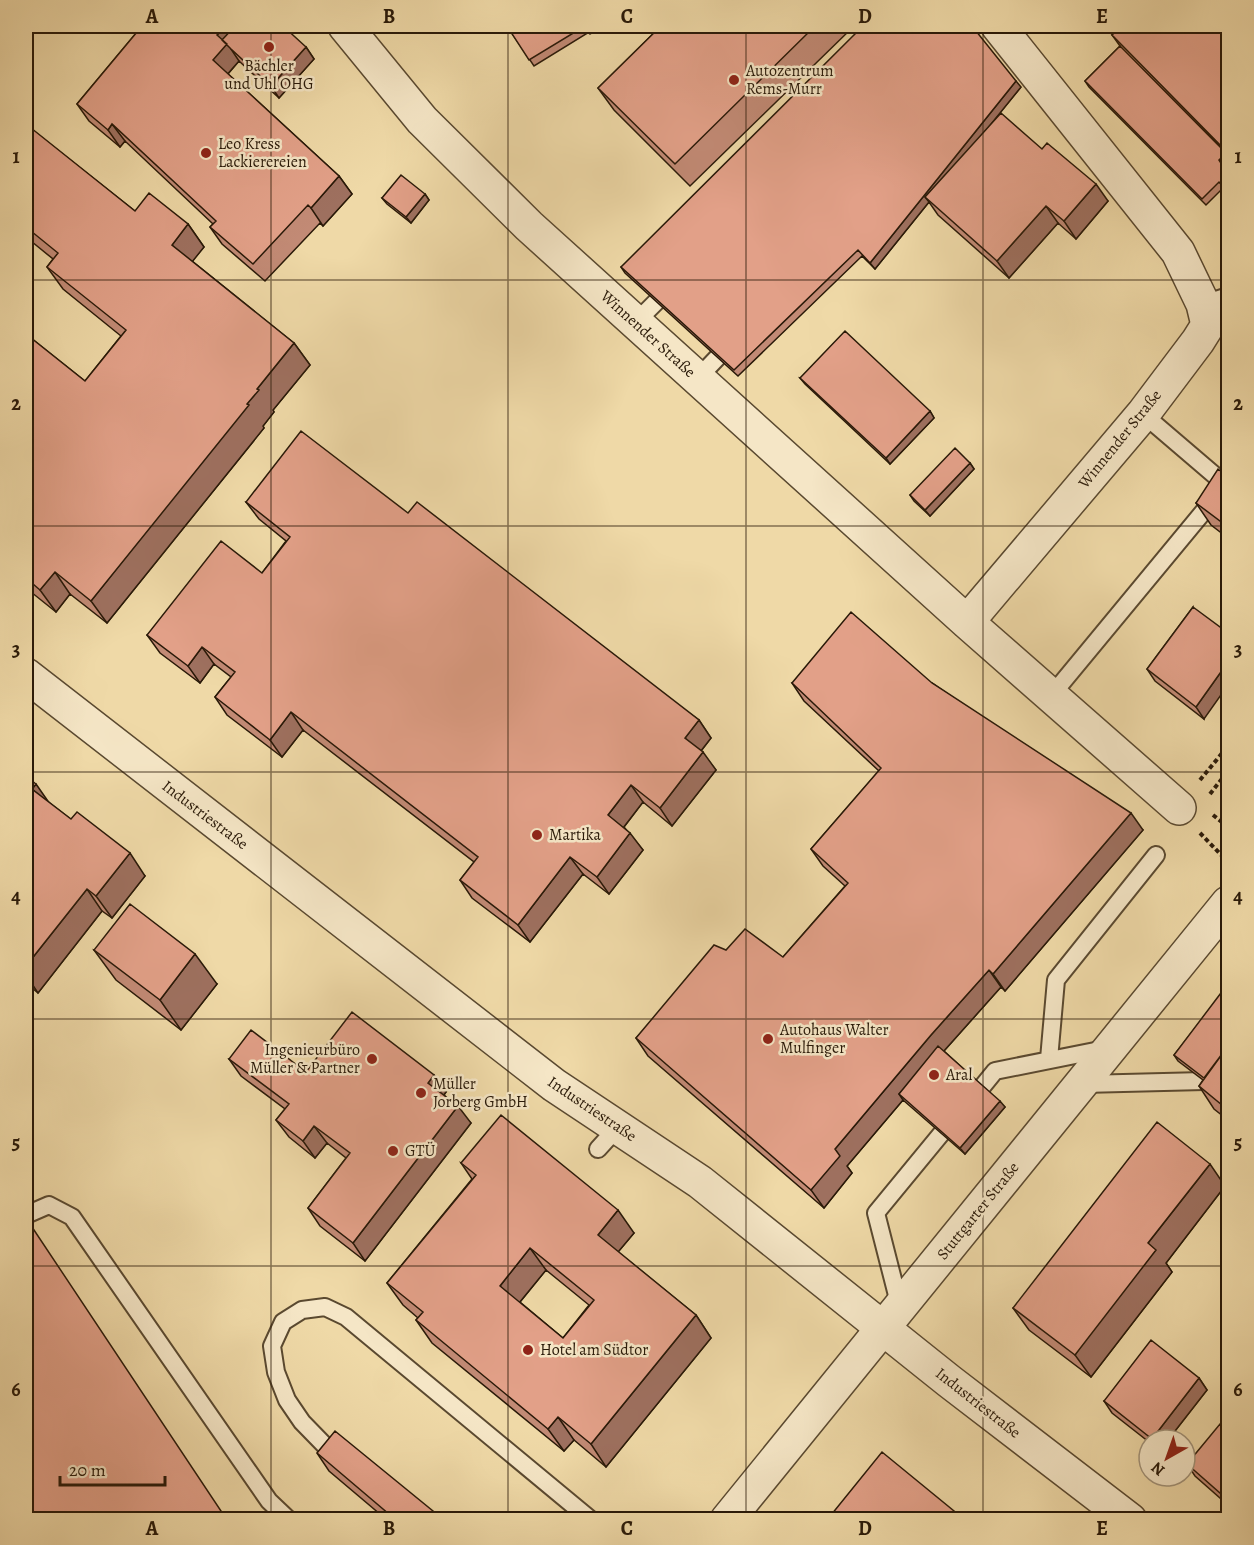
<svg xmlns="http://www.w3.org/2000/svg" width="1254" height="1545" viewBox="0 0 1254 1545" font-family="Alegreya,serif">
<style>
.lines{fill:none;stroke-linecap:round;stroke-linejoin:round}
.service-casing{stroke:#5a4930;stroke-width:20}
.minor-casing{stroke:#5a4930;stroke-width:36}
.tertiary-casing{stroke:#5a4930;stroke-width:36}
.path{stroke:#291908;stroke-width:4;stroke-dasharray:4.5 3;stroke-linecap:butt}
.service{stroke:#f5e6c6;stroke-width:16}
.minor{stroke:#f5e6c6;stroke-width:33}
.tertiary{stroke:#f5e6c6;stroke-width:33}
.wall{fill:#c28a75;stroke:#291908;stroke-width:1.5;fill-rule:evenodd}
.shaded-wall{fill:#9e705f;stroke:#291908;stroke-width:1.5}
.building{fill:#e2a088;stroke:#291908;stroke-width:1.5;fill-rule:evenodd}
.grid{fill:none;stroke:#291908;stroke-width:1.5;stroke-opacity:0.55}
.poi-dot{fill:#8f2418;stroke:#f5e6c6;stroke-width:2}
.labels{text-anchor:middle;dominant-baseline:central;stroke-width:5;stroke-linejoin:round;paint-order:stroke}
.poi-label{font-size:16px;fill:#291908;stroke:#f5e6c6;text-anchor:start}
.street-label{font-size:16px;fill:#291908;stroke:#f5e6c6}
.neatline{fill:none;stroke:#291908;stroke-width:2}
.grid-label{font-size:20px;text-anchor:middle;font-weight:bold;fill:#291908}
</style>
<rect width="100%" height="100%" fill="#efd9a7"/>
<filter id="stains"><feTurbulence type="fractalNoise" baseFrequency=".00333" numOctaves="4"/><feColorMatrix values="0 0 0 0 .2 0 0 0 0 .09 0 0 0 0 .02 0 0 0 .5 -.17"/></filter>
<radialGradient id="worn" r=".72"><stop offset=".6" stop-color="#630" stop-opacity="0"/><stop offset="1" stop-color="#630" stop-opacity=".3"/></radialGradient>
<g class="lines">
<g class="service-casing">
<path id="service" d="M1203,304L1228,296
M636,322L656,302
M697,379L717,358
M1143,414L1226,485
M1051,696L1228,482
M1049,1059L1056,980L1156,855
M1083,1084L1204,1081
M982,1087L995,1071L1105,1049
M598,1149L618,1127
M26,1215L49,1205L72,1217L269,1501L289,1520
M900,1307L876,1213L941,1134
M338,1459L302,1422L287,1400L276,1372L272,1346L283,1322L302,1310L325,1307L346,1317L591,1520"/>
</g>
<g class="minor-casing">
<path id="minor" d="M345,26L422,120L529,226L967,622L1179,808
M967,622L1143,414L1198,341L1208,325L1203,304L1178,252L998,26
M26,675L554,1085L700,1182L949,1381L1130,1520"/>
</g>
<g class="tertiary-casing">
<path id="tertiary" d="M727,1520L1228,903"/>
</g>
<path class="path" d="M1200,780L1228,746
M1210,794L1228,771
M1213,815L1228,827
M1200,833L1228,862"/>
<use href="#service" class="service"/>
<use href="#minor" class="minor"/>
<use href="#tertiary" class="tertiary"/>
</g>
<path class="wall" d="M142,26H232L233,27L306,47L314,59L279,98L239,61L228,74L339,176L352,194L323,226L320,223L265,281L222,244L210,227L213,224L125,141L120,147L89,121L77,104Z
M507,26H605L590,34L589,32L534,66Z
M661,26H854L690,186L614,110L598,88Z
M1228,26V194L1223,188L1206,205L1089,87L1085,81L1120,46L1112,35Z
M1021,87L993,121L1042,149L1108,201L1076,239L1058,223L1009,278L938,215L929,202L875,269L862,256L738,376L625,273L621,267Z
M26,122L30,128L135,211L188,224L204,247L192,261L294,343L310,365L273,410L274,412L263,426L264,428L107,623L70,594L56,612L26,588V334L85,381L121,336L63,289L47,267L53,259L26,237Z
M425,194L429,200L411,223L387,204L382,198Z
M800,378L930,411L934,418L890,464L805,384Z
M970,463L974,469L930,516L914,501L910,495Z
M1228,477V538L1211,525L1196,503Z
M246,502L408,513L699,720L711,738L701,751L716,770L672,826L643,802L624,827L643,850L609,894L583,874L530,942L472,898L460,880L474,862L303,730L282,757L227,715L215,697L231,677L214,664L200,683L160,653L147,635L262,573L286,541L259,519Z
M1193,607L1204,719L1155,681L1147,669Z
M792,683H932L1143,830L1005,991L1001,987L944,1051L1005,1107L965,1154L903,1100L847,1166L852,1173L824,1208L648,1056L636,1038L726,950L783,957L845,886L823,866L811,849L879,771L804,701Z
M26,776L47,801L145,876L112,918L102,911L38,993L26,983Z
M94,950L217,984L181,1030L116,980Z
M1228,986V1120L1214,1109L1199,1086L1203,1080L1178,1061L1174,1055Z
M229,1059L306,1072L446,1092L444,1095L471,1123L365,1261L320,1226L308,1208L346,1158L327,1143L315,1158L289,1137L276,1120L285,1109L241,1076Z
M461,1163L634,1233L618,1252L696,1315L711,1338L606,1467L574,1440L564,1451L432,1343L416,1320L418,1318L403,1305L387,1283L472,1179ZM546,1270L589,1305L563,1338L520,1302Z
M1225,1186L1166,1263L1172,1272L1091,1377L1029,1330L1013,1308Z
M1199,1378L1207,1390L1168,1440H1149V1442L1112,1413L1104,1401Z
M1228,1431V1505L1195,1476L1187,1464Z
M317,1453L444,1520H387L329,1471Z"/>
<path class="shaded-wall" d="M226,26H232L242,39L231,49L239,61L225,77L213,60L217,35Z
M306,47L314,59L279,98L271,86Z
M1016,81L1021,87L929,201L925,197L929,202L875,269L870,263Z
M112,124L125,141L120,147L108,130Z
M339,176L352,194L323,226L311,208Z
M1096,184L1108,201L1076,239L1064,221Z
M425,194L429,200L411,223L406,217Z
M1046,206L1058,223L1009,278L997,261Z
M188,224L204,247L188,267L172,245Z
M294,343L310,365L273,410L274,412L263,426L264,428L107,623L91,601L247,404L257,389Z
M930,411L934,418L890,464L886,458Z
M970,463L974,469L930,516L925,510Z
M55,572L70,594L56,612L40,590Z
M1228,645V658L1224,651Z
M202,647L214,664L200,683L188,666Z
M1228,662V685L1204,719L1196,707Z
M291,712L303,730L282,757L270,740Z
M699,720L711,738L697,756L685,738Z
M703,752L716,770L672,826L660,808Z
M36,784L52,807L32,789Z
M631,785L643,802L620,832L608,815Z
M1131,813L1143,830L1005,991L993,974Z
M630,833L643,850L609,894L597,877Z
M130,853L145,876L112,918L96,896Z
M570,857L583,874L530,942L518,925Z
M87,889L102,911L38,993L26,975V966Z
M195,954L217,984L181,1030L160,1000Z
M989,970L1001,987L943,1052L899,1094L903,1100L847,1166L852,1173L824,1208L811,1190L835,1149L931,1035Z
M434,1075L446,1092L440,1100L428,1083Z
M1000,1101L1005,1107L965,1154L960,1148Z
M458,1106L471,1123L365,1261L353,1243Z
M314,1126L327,1143L315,1158L303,1141Z
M1210,1164L1225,1186L1166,1263L1172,1272L1091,1377L1075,1355L1148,1243Z
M618,1210L634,1233L613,1258L598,1235Z
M530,1248L546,1270L515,1308L500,1286Z
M696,1315L711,1338L606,1467L591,1444Z
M1199,1378L1207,1390L1168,1440H1153L1152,1439Z
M558,1417L574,1440L564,1451L548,1429Z"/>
<path class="building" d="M142,26H226L217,35L227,44L213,60L339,176L311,208L308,205L253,264L210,227L216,221L112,124L108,130L77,104Z
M235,26H283L306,47L271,86L231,49L222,40Z
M507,26H585L529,60Z
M661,26H815L675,164L598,88Z
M863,26H972L1016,81L870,263L858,250L734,370L621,267Z
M1122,26H1228V171L1219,160L1227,152L1112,35Z
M1120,46L1226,153L1219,160L1228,174V192L1219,182L1202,199L1085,81Z
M1001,113L1042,149L1047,143L1096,184L1064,221L1046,206L997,261L925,197Z
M26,124L135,211L149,193L188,224L172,245L294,343L257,389L259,390L247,404L249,405L91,601L55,572L40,590L26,578V334L85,381L126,330L47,267L58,253L26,227Z
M401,175L425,194L406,217L382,198Z
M845,331L930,411L886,458L800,378Z
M301,431L408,513L417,502L699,720L685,738L703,752L660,808L631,785L608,815L630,833L597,877L570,857L518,925L460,880L478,857L291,712L270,740L215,697L235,672L202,647L188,666L147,635L221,541L262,573L290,537L246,502Z
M955,448L970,463L925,510L910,495Z
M1218,469L1228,477V527L1196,503Z
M1193,607L1228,633V645L1224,651L1228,654V662L1196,707L1147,669Z
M851,612L932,683L1131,813L993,974L989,970L931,1035L835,1149L840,1156L811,1190L636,1038L714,945L726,950L745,929L783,957L848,883L811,849L881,768L792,683Z
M26,776L36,784L32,789L71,819L77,812L130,853L96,896L87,889L26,966Z
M130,904L195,954L160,1000L94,950Z
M1227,985L1228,986V1046L1204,1078L1174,1055Z
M352,1012L434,1075L428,1083L458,1106L353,1243L308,1208L350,1153L314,1126L303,1141L276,1120L289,1104L229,1059L251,1030L306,1072Z
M938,1046L1000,1101L960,1148L899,1094Z
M1228,1046V1110L1199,1086Z
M501,1115L618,1210L598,1235L696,1315L591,1444L558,1417L548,1429L416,1320L423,1312L387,1283L476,1175L461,1163ZM530,1248L594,1300L563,1338L500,1286Z
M1157,1122L1210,1164L1148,1243L1156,1250L1075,1355L1013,1308Z
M28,1221L227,1520H26V1222Z
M1151,1340L1199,1378L1152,1439L1104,1401Z
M1220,1424L1228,1431V1500L1187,1464Z
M335,1431L444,1520H396L317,1453Z
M882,1452L965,1520H827Z"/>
<path class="grid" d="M271,26V1520M508,26V1520M746,26V1520M983,26V1520M26,280H1228M26,526H1228M26,772H1228M26,1019H1228M26,1266H1228"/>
<g class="poi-dot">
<circle cx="269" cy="47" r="6"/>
<circle cx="734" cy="80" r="6"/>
<circle cx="206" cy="153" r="6"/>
<circle cx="537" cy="835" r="6"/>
<circle cx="768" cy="1039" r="6"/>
<circle cx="372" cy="1059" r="6"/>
<circle cx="934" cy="1075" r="6"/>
<circle cx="421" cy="1093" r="6"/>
<circle cx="393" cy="1151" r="6"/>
<circle cx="528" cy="1350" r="6"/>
</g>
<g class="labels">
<g class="poi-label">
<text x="269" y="66" text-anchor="middle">Bächler<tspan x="269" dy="18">und Uhl OHG</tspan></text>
<text x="746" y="71">Autozentrum<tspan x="746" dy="18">Rems-Murr</tspan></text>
<text x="218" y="144">Leo Kress<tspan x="218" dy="18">Lackierereien</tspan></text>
<text x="549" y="835">Martika</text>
<text x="780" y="1030">Autohaus Walter<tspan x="780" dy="18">Mulfinger</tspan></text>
<text x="360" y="1050" text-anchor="end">Ingenieurbüro<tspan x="360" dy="18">Müller &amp; Partner</tspan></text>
<text x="946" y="1075">Aral</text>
<text x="433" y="1084">Müller<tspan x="433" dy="18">Jorberg GmbH</tspan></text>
<text x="405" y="1151">GTÜ</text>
<text x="540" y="1350">Hotel am Südtor</text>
</g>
<g class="street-label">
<text transform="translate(648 334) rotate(42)">Winnender Straße</text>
<text transform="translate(1120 439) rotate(-51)">Winnender Straße</text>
<text transform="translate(205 815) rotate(37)">Industriestraße</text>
<text transform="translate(592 1109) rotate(34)">Industriestraße</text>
<text transform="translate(978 1211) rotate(-51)">Stuttgarter Straße</text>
<text transform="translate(978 1403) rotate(38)">Industriestraße</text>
</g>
</g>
<rect width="1254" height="1545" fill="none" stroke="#efd9a7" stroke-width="66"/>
<g transform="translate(1167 1458) rotate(220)"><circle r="28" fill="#f5e6c6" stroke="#a3947a" stroke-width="1.5"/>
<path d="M0-4.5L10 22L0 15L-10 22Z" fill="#8f2418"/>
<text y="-9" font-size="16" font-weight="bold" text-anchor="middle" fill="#291908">N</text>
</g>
<path d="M60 1476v9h105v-9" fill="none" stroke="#291908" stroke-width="3"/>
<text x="69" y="1476" font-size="18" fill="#291908" stroke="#f5e6c6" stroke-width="4.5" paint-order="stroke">20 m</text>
<rect x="33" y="33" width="1188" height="1479" class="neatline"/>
<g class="grid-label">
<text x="152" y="23">A</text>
<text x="389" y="23">B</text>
<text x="627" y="23">C</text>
<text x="865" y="23">D</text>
<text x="1102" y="23">E</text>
<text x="16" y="163">1</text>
<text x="1238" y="163">1</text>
<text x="16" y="410">2</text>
<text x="1238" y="410">2</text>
<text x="16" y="656">3</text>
<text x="1238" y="656">3</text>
<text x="16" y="903">4</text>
<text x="1238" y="903">4</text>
<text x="16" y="1149">5</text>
<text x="1238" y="1149">5</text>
<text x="16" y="1396">6</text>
<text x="1238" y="1396">6</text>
<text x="152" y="1535">A</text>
<text x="389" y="1535">B</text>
<text x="627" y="1535">C</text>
<text x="865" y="1535">D</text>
<text x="1102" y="1535">E</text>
</g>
<rect width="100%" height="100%" filter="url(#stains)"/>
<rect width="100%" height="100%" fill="url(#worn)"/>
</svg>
